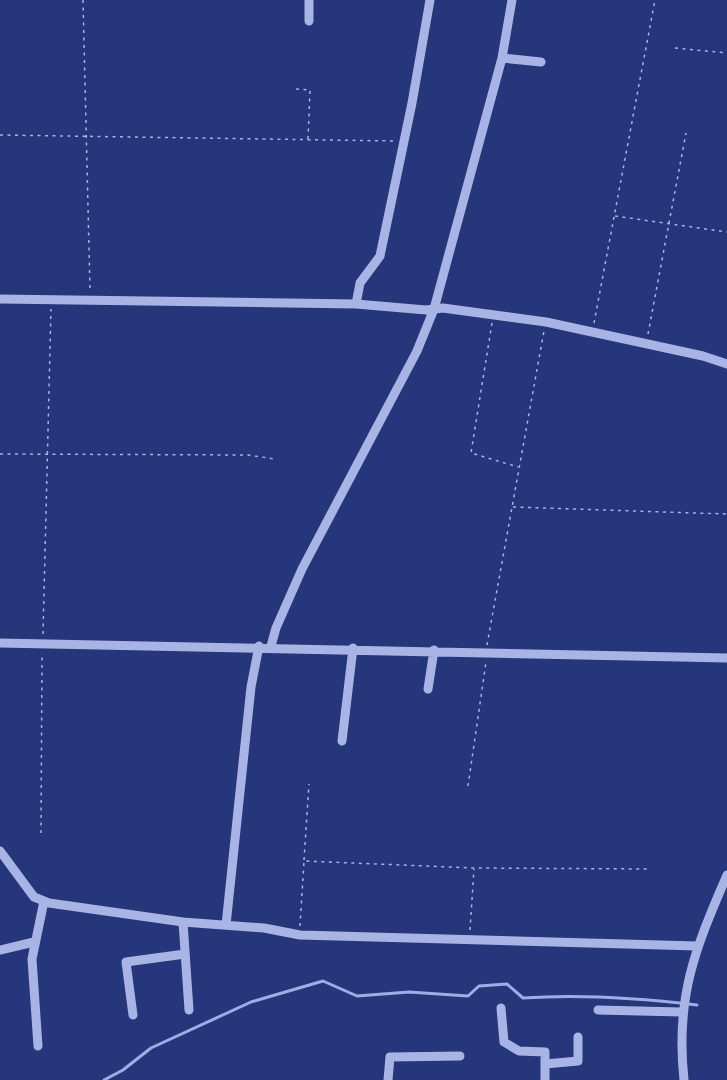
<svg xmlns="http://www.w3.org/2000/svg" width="727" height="1080" viewBox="0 0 727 1080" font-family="Mulish,sans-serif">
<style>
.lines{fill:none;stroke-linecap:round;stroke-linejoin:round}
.stream{stroke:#9dade5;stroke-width:3}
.path{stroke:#a8b5e4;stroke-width:1.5;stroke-dasharray:3 4.5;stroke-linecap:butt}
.minor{stroke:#a8b5e4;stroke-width:9}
</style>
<rect width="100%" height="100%" fill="#25367a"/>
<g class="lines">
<path class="stream" d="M104,1080L123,1070L151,1048L251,1002L323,981L357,996L409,992L468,996L479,986L507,984L523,998C581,994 639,998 697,1005"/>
<path class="path" d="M83,0L90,290
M675,48L727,53
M296,89L310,90L308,139
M0,135L395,141
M615,216L727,232
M492,323L471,453L518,467
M594,323L655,0
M648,334L686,133
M0,454L248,455L275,459
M513,507L727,514
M43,634L51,309
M487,645L544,331
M468,786L486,662
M41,833L42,654
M304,860L309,784
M300,926L304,861L474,868L650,869
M470,930L474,869"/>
<path class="minor" d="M309,21V0
M502,58L541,62
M0,299L356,304L426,310L443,308L546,322L703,356L727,364
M356,304L360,283L380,256L412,103L430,0
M0,643L727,658
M271,646L276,628L302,569L417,351L434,309L502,58L512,0
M428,689L434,650
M342,741L353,648
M0,851L34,897L49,903L183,922L264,928L300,935L697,946
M183,922L189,1010
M226,925L251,687L259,646
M0,950L34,942
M501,1008L504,1042L519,1051L545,1052V1080
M598,1010L681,1012
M133,1015L126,962L185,954
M38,1046L32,959L44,901
M545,1064L578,1061V1037
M388,1080L390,1057L460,1056
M684,1080C675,998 695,949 727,875"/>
</g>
</svg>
